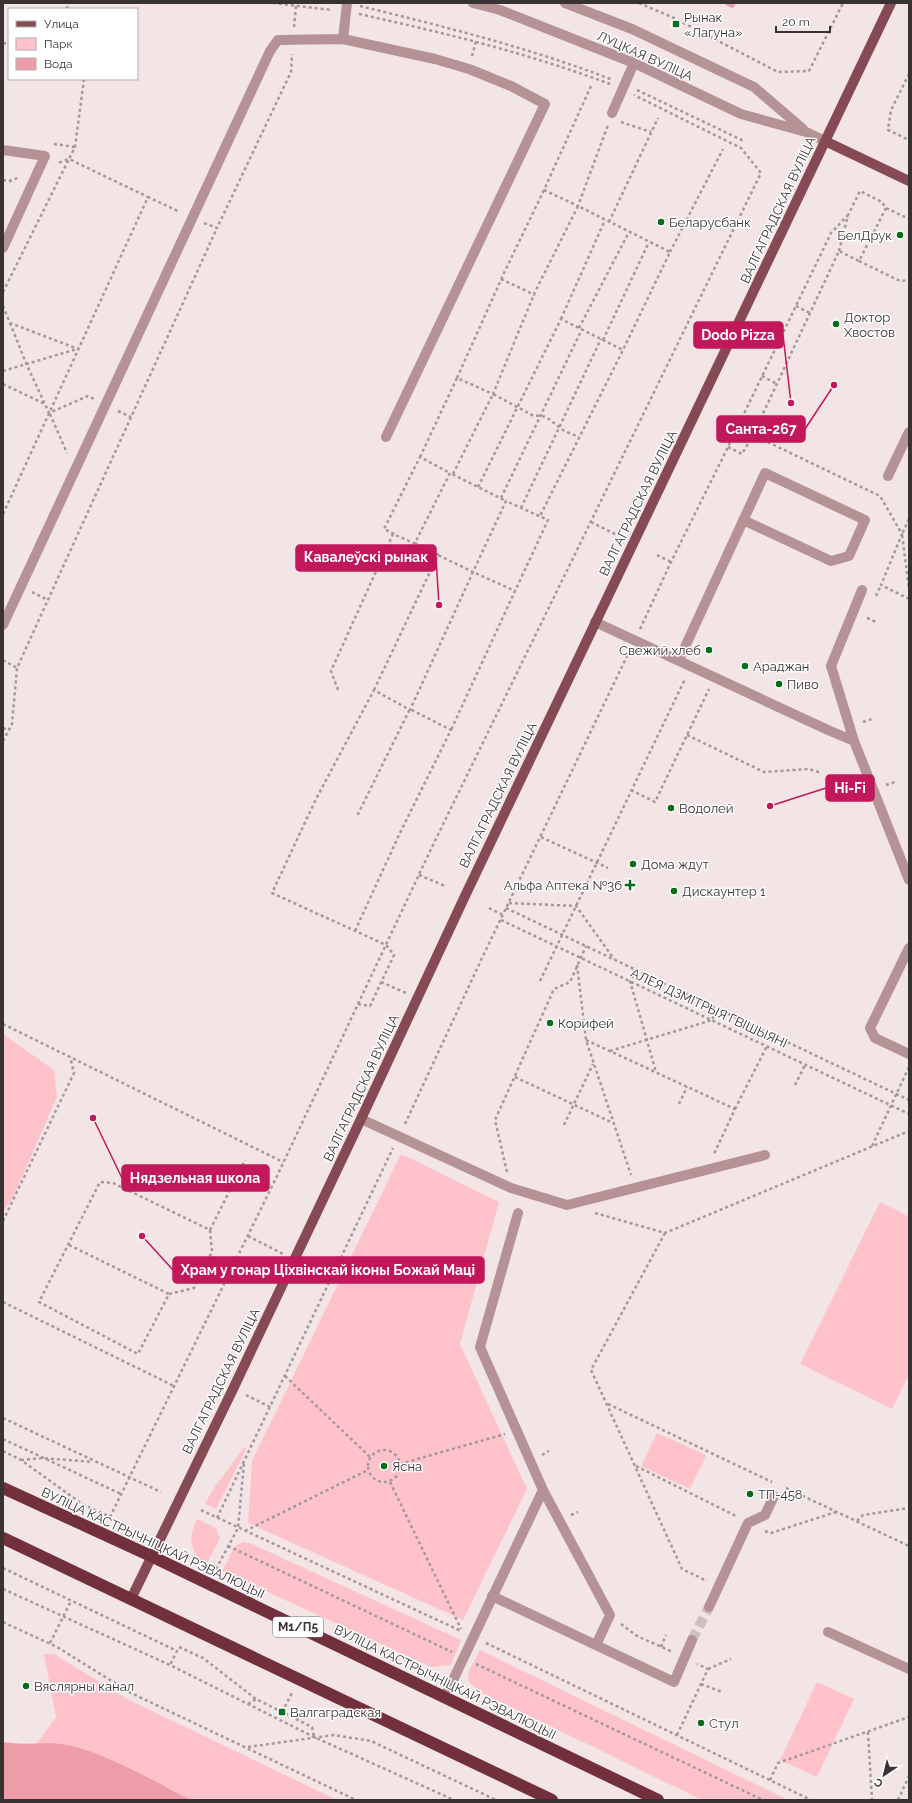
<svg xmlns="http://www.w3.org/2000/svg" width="912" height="1803" viewBox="0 0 912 1803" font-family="Raleway,sans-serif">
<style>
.green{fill:#fec3ca}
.water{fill:#ec9da8}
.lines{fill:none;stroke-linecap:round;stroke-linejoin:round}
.stream{stroke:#ec9da8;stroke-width:5.5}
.minor-tunnel{stroke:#cec0c2;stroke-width:10;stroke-dasharray:10 5;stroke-linecap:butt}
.path{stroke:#a4989a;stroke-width:2.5;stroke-dasharray:3 3;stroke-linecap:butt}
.minor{stroke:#b59296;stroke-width:10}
.major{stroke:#854a54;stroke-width:10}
.highway{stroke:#72303d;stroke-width:12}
.poi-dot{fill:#066d1b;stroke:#fff;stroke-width:1.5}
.labels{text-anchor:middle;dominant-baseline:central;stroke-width:3;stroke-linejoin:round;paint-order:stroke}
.shield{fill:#fff;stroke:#747070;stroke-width:1}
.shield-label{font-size:12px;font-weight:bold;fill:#383233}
.poi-label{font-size:13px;fill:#383233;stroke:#fff;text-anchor:start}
.street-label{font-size:13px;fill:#383233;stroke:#fff}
.leader{fill:none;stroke:#c2185b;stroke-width:1.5}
.callout-dot{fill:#c2185b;stroke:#fff;stroke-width:1.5}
.callout{fill:#c2185b;stroke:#c2185b;stroke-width:1.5}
.callout-label{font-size:14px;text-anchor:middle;font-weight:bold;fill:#fff}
</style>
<rect width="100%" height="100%" fill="#f3e4e6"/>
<path class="green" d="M3,1034L54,1070L57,1097L13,1198L3,1212Z
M401,1154L499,1202L460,1344L527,1489L463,1620L248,1523L252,1461Z
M880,1202L909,1217V1375L892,1409L800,1364Z
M657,1433L706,1455L690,1489L641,1466Z
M244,1447L246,1449L216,1509L205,1504L212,1491Z
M197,1519L216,1528L220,1538L206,1565C189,1553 188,1537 197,1519Z
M243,1542L252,1544L461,1640L451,1665L431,1667L222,1571L235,1546Z
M480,1650L788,1800H702L480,1692L469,1682L468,1673Z
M44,1654H54L129,1700L337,1800H191L116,1762L36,1744L56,1717Z
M817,1682L854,1699L817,1777L780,1760Z"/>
<path class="water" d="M3,1742C24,1746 46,1741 67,1745C111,1755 151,1780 191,1800H3Z"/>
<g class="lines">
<path class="stream" d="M728,3L732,5"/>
<path class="minor-tunnel" d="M692,1640L709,1607"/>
<path class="path" d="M273,3L332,10
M639,3L674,18L778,72L809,71L843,3
M360,6C446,27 530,48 613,80
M67,9L68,4L70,3
M359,14C445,33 527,53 610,84
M294,27L296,6
M3,43L9,44
M472,56L476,41
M909,74L891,110L888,130L909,140
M84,79L75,147L69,159L148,197
M591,86L544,190L578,206L608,125
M637,90L744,141
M621,122L651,132
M54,144L75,147
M3,180L10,181L20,177
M609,222L658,118
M204,223L217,228L291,72L292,54
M839,251L848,215L860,191L882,202L886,208L909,219
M670,252L723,149
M859,261L900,281L909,280
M501,279L535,295
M3,292L69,159L58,163
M3,306L10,323L78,349
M796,306L810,313
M561,319L605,220
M10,323L26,363L49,413L88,396L94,399
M579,328L629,232
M603,340L649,242
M3,371L77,349
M762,376L777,384
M457,378L504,273L544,190
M3,384L45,404
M118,411L131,417
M50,414L67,453
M753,435L839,251L859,261L886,208
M728,447L742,454L753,435L880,496L902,534L881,585L909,599
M420,457L457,378L493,394L535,292L578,206L670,252L623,350
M453,474L493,394L534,416C546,414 551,421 559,427C564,432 573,434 579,437
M478,487L561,319L623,350L540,516
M501,498L582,329
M521,508L601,339
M3,514L148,197L180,212
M909,519L902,534L909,589
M591,522L617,535
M394,534L384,529L420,457L450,473
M439,555L415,543L450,473L506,501
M657,555L671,562
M32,592L48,600
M876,596L881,585
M867,618L876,622
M640,629L671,562L728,447L831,233L848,215
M3,660L17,668
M338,690L331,671L393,534L416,544
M374,690L438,555L473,572L506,501L548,520L515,591
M863,722L872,719
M3,728L8,730
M687,735L764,772L809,769L822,773
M3,741L12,724L17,668L217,228
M886,785L895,782
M631,790L655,802L709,689
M541,837L608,868
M419,875L445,886
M509,903L576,906L614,959
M489,908L503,915
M506,908L909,1100
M501,920L909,1114
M355,931L399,835L451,730L410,709L357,816
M577,965L586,1040L631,1175
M636,970L630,981L656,1072
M540,981L685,679
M381,982L406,993
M358,1004L370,1006L394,955L386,945L272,893L316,799L374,690L410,710L473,572L515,591L451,730
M3,1024L283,1162
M586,1040L735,1109L714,1154
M610,1051L712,1020L717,1008
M515,1077L613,1123
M795,1085L805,1065
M679,1104L687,1087
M735,1109L767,1046
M405,1124L482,958L629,652
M564,1125L593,1064
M872,1146L909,1067
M507,1172L495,1120L554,989L570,982L586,946
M595,1213L665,1233L909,1131
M3,1221L74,1073L70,1057
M210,1230L245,1160
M665,1233L591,1370L682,1569L707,1581
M248,1236L283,1254
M69,1245L169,1294
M307,1265L332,1277
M204,1267L212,1252L210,1230L113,1183L100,1182L39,1302L138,1354L169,1294L194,1288L204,1267L227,1278
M3,1302L174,1386
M285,1376L370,1457
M246,1395L270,1407
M608,1404L772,1482
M3,1418L161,1492
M3,1439L121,1494
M368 1466a16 16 0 1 1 32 0a16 16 0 1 1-32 0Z
M3,1451L21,1460L82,1504L110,1517L277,1176L432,847L761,173L741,148L634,95
M542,1455L549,1451
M21,1460L43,1458L92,1462
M400,1464L505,1434
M636,1466L736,1516
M390,1482L461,1629
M786,1488L909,1546
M201,1510L461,1631
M571,1515L578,1512
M217,1518L393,1148
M857,1521L863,1515L909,1508
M245,1531L368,1470
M765,1531L771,1533L836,1512
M228,1546L452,1652
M3,1568L177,1651L170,1665
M216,1569L238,1528L244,1463
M3,1589L170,1665L314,1737L454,1800
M3,1622L57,1647L131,1693L356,1800
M621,1624L637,1636L673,1652
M50,1643L71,1601
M486,1643L811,1800
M179,1647L203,1658L256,1699L312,1727L314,1736
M661,1647L666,1635
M476,1664L763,1800
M708,1669L731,1659
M701,1684L722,1692
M248,1704L256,1699
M282,1712L292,1693
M868,1732L872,1800
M677,1735L708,1669L697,1664
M248,1747L334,1735L371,1741L496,1800
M770,1780L778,1763L909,1717
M898,1800L909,1776"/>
<path class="minor" d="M473,3L500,10L634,63L741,114L806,132L825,141
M565,3L632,29L754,87L803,129
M343,39L347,3
M612,113L634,63
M3,150L45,156L3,248
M888,476L909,432
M595,622L828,730L854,741L909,880
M3,625L270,51L278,40L343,39L435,59L469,69L511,86L545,104L386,437
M679,660L765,473L865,520L849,556L831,561L743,520
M854,741L831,666L862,590
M909,948L870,1028L875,1038L909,1054
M361,1119L511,1188L567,1205L765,1155
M543,1490L610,1615L596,1645
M492,1596L674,1682L692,1640
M709,1607L748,1523L765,1515L774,1496
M828,1632L909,1669
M445,1697L543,1490L480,1347L518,1213"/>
<path class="major" d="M825,141L909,181
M131,1599L233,1389L361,1119L465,896L891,3"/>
<path class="highway" d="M3,1488L151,1556L658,1800
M3,1538L552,1800"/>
</g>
<g class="poi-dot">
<rect x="672" y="20" width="8" height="8" rx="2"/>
<circle cx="661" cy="222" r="4"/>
<circle cx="900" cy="235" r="4"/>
<circle cx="836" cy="324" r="4"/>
<circle cx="709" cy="650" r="4"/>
<circle cx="745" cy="666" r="4"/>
<circle cx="779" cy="684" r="4"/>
<circle cx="671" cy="808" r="4"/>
<circle cx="633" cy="864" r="4"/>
<path d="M628 879h4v4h4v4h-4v4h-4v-4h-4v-4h4z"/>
<circle cx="674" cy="891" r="4"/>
<circle cx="550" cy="1023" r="4"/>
<circle cx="384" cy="1466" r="4"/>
<circle cx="750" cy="1494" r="4"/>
<circle cx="26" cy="1686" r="4"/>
<rect x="278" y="1708" width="8" height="8" rx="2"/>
<circle cx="701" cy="1723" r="4"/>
</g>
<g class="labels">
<rect class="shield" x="273" y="1617" width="50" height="20" rx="3"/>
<g class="shield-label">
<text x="298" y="1627">М1/П5</text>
</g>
<g class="poi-label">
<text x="684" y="17">Рынак<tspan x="684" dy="15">«Лагуна»</tspan></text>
<text x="669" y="222">Беларусбанк</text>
<text x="892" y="235" text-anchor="end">БелДрук</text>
<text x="844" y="317">Доктор<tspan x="844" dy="15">Хвостов</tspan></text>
<text x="701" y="650" text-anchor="end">Свежий хлеб</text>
<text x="753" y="666">Араджан</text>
<text x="787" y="684">Пиво</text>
<text x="679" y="808">Водолей</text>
<text x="641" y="864">Дома ждут</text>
<text x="622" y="885" text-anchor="end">Альфа Аптека №36</text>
<text x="682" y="891">Дискаунтер 1</text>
<text x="558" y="1023">Корифей</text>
<text x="392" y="1466">Ясна</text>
<text x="758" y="1494">ТП-458</text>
<text x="34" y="1686">Вяслярны канал</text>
<text x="290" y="1712">Валгаградская</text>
<text x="709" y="1723">Стул</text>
</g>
<g class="street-label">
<text transform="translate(645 56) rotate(24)">ЛУЦКАЯ ВУЛІЦА</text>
<text transform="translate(778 210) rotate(-65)">ВАЛГАГРАДСКАЯ ВУЛІЦА</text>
<text transform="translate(638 503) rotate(-64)">ВАЛГАГРАДСКАЯ ВУЛІЦА</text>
<text transform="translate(498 795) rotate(-64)">ВАЛГАГРАДСКАЯ ВУЛІЦА</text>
<text transform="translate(709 1008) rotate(25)">АЛЕЯ ДЗМІТРЫЯ ГВІШЫЯНІ</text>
<text transform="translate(361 1088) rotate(-65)">ВАЛГАГРАДСКАЯ ВУЛІЦА</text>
<text transform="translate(221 1381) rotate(-64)">ВАЛГАГРАДСКАЯ ВУЛІЦА</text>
<text transform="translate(153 1543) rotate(25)">ВУЛІЦА КАСТРЫЧНІЦКАЙ РЭВАЛЮЦЫІ</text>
<text transform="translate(445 1682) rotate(26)">ВУЛІЦА КАСТРЫЧНІЦКАЙ РЭВАЛЮЦЫІ</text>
</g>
</g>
<path class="leader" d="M791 403L783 335M834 385L805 429M439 605L436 558M770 806L826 788M93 1118L122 1178M142 1236L173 1270"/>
<g class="callout-dot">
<circle cx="791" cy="403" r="4"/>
<circle cx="834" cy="385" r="4"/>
<circle cx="439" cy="605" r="4"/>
<circle cx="770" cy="806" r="4"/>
<circle cx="93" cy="1118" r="4"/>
<circle cx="142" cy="1236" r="4"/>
</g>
<g class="callout">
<rect x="694" y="322" width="89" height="26" rx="4"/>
<rect x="717" y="416" width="88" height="26" rx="4"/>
<rect x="296" y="545" width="140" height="26" rx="4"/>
<rect x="826" y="775" width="48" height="26" rx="4"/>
<rect x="122" y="1165" width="147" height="26" rx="4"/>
<rect x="173" y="1257" width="311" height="26" rx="4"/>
</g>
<g class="callout-label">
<text x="738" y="340">Dodo Pizza</text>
<text x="761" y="434">Санта-267</text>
<text x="366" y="562">Кавалеўскі рынак</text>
<text x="850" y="793">Hi-Fi</text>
<text x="195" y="1183">Нядзельная школа</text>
<text x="328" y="1275">Храм у гонар Ціхвінскай іконы Божай Маці</text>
</g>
<rect width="912" height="1803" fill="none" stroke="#383233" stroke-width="8"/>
<rect x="8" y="8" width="130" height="72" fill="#ffffff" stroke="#afadad"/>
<rect x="16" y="21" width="20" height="6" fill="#854a54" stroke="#afadad"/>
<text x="44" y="28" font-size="12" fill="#383233">Улица</text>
<rect x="16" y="38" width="20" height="12" fill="#fec3ca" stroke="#afadad"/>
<text x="44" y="48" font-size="12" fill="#383233">Парк</text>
<rect x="16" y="58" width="20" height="12" fill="#ec9da8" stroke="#afadad"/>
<text x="44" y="68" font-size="12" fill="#383233">Вода</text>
<g transform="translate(884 1775) rotate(215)" stroke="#ffffff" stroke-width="3" paint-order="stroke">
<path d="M0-3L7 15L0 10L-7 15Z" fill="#383233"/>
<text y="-6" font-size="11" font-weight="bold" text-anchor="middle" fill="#383233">С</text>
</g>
<path d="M776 26v6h54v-6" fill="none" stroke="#383233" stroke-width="2"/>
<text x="782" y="26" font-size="12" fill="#383233" stroke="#ffffff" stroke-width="3" paint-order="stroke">20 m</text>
</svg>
